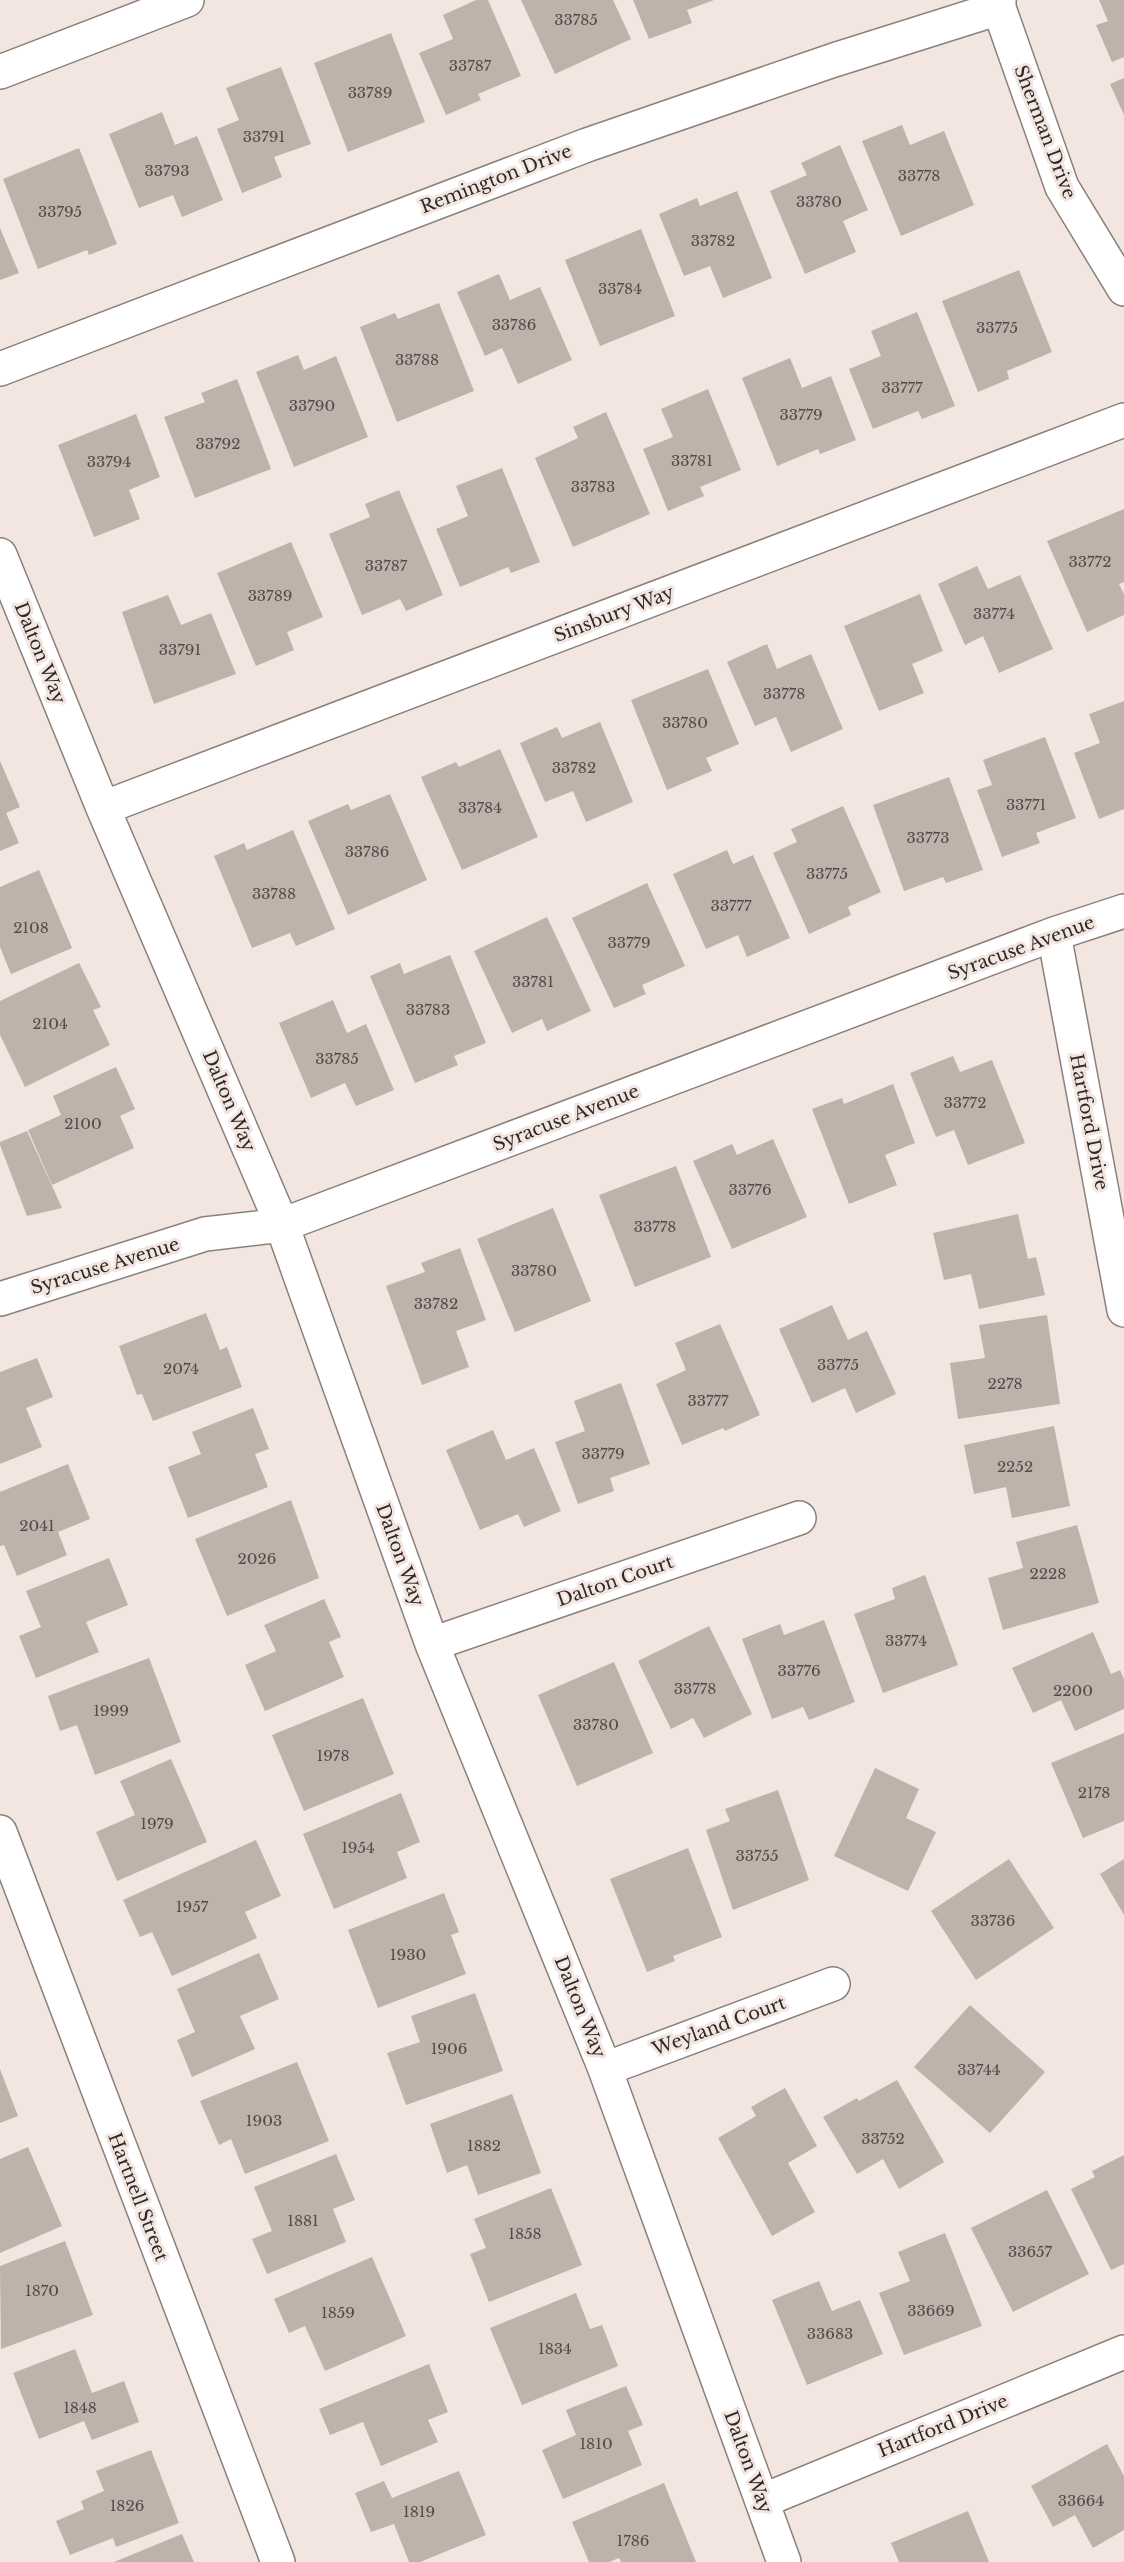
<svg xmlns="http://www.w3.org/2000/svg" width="1124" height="2562" viewBox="0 0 1124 2562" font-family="'Libre Baskerville',serif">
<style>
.building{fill:#beb2ab}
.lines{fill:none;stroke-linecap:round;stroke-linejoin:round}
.minor-casing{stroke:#8b807a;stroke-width:36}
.major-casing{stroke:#8b807a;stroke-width:36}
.minor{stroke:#fff;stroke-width:33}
.major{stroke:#fff;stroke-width:33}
.labels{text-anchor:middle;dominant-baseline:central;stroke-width:6;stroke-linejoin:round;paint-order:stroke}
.number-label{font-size:15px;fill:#524b48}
.street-label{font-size:18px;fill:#2e2927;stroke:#f3e6e0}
</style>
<rect width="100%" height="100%" fill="#f3e6e0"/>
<path class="building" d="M476,0H488L521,76L478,94L481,100L446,115L419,53L453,39L443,15Z
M521,0H613L631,39L555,74Z
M633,0H714L687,10L692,23L649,39Z
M1099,0H1124V57L1112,62L1096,25L1108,21Z
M391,33L425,122L348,152L314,63Z
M281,67L311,144L274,157L282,177L242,193L217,129L239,120L226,88Z
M1124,78V115L1110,84Z
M162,112L175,145L197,136L223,200L182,217L173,195L139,208L109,134Z
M902,125L910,145L944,131L974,205L901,236L862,141Z
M840,145L868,210L843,221L856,252L805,274L770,191L807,175L801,163Z
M79,148L117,244L89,255L87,250L38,269L3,179Z
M737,191L772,278L723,298L710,266L684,276L659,214L697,198L700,206Z
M0,228L19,273L0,280Z
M641,229L675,316L600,346L565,260Z
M1019,270L1052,352L1007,371L1009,379L978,392L942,301Z
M499,274L510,300L540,287L572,360L518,384L502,348L485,356L457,292Z
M439,303L474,391L397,422L360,327L395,313L398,319Z
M917,312L955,406L922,419L918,411L873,429L849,369L881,356L871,331Z
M298,355L304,370L336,356L368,437L294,467L256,372Z
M790,358L802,388L831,376L856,440L820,454L818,449L777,466L742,378Z
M237,379L271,469L195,498L164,417L205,402L201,393Z
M708,389L741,470L700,487L704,496L668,511L643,449L673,437L661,409Z
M606,412L650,514L573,547L535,458L578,438L573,427Z
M136,414L160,477L129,490L140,519L94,537L58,445Z
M502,468L540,562L511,573L508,567L460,587L436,529L468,516L456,486Z
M399,490L443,595L406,611L400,599L362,615L329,534L370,517L365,504Z
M1124,509V582L1119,584L1124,594V615L1087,632L1047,541Z
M291,542L323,617L287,632L294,650L256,666L217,573Z
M977,566L988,589L1020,575L1053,649L999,673L983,636L965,645L938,584Z
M920,594L943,651L912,664L924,693L879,711L844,626Z
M168,595L181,625L211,613L236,674L154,704L122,612Z
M767,644L777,669L811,654L843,729L791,752L776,717L755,726L727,662Z
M708,669L739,744L706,758L712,771L667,790L631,700Z
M1124,701V809L1099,819L1074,753L1100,743L1089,714Z
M600,722L633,802L586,822L573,791L545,802L520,743L557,727L562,738Z
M1045,737L1076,818L1036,833L1040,843L1002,857L977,790L992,785L983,760Z
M500,749L538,837L462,870L421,777L456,762L459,767Z
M0,761L20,807L6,813L19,843L0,851Z
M949,777L983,870L946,883L943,877L904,891L873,805Z
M390,794L427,880L348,915L308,821L348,804L351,810Z
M843,806L881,892L848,907L851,915L809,934L773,853L797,842L791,829Z
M293,830L335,929L296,946L290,933L252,948L214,856L244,843L247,850Z
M727,850L733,864L753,855L790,938L747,957L738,935L706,949L673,874Z
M39,870L72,948L11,974L0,947V887Z
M647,883L685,966L642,985L646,994L614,1008L572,918Z
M547,917L591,1011L547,1031L542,1019L512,1033L474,951Z
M450,955L486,1043L454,1056L458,1065L415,1083L370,976L400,963L404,974Z
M79,963L101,1007L93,1010L110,1045L25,1087L0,1035V1001Z
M333,1000L347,1033L366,1024L394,1090L356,1106L345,1083L311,1098L279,1023Z
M953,1056L960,1072L992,1060L1025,1143L968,1165L954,1130L936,1137L910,1073Z
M116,1067L135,1109L120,1116L134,1148L52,1185L28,1130L61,1115L53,1096Z
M893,1084L915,1143L885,1155L897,1185L849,1204L812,1109L842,1098L844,1104Z
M27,1131L62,1208L27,1216L0,1145V1142Z
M773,1139L807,1217L732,1249L693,1161L732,1144L737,1155Z
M676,1166L711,1257L635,1287L599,1195Z
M553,1208L591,1301L515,1332L477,1239Z
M1018,1214L1028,1259L1036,1257L1045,1295L979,1309L971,1274L944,1280L933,1233Z
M460,1248L486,1320L456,1331L469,1367L422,1385L386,1286L425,1272L421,1263Z
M832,1305L848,1340L867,1331L896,1394L856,1413L845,1388L812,1403L779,1329Z
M206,1313L220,1350L227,1347L242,1387L153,1421L142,1394L137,1395L119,1346Z
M1047,1315L1060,1404L958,1419L950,1363L985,1358L979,1325Z
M720,1324L760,1415L725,1431L723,1428L682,1445L656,1384L686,1370L675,1343Z
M37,1358L53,1397L26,1408L42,1447L0,1464V1372Z
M621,1383L650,1464L610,1478L614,1491L578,1504L555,1442L585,1431L574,1401Z
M253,1408L269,1449L255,1454L268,1487L188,1518L168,1467L201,1454L192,1432Z
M1054,1426L1070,1506L1012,1518L1006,1487L974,1494L964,1445Z
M493,1430L506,1460L534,1448L561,1511L524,1527L518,1514L480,1530L446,1450Z
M68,1464L90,1519L58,1532L67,1555L17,1576L4,1545L0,1546V1492Z
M291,1500L319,1578L227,1616L195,1539Z
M1077,1525L1099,1603L1003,1630L988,1578L1023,1568L1016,1542Z
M109,1558L128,1605L86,1622L99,1652L36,1678L19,1636L41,1627L26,1591Z
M925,1575L958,1665L883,1693L854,1614L895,1599L892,1588Z
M324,1599L341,1637L329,1642L344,1677L265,1711L245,1665L276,1651L264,1625Z
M824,1620L855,1702L809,1720L803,1707L772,1719L742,1639L780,1624L784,1635Z
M709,1626L752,1714L704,1738L693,1718L671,1729L638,1661Z
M1093,1632L1111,1674L1120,1670L1124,1679V1709L1075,1731L1061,1700L1033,1713L1012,1668Z
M149,1658L181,1742L95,1775L77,1725L60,1731L48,1696Z
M614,1662L653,1753L577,1786L538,1695Z
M363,1698L394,1774L304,1811L272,1735Z
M1124,1733V1821L1083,1838L1051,1763Z
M171,1759L207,1842L117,1881L96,1832L135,1815L120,1781Z
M875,1768L919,1789L906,1818L936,1832L908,1891L834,1856Z
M778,1790L809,1880L733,1910L706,1830L730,1821L725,1809Z
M401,1793L420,1842L397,1852L407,1878L334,1909L303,1834Z
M256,1840L281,1896L245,1912L257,1938L172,1976L152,1932L140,1937L123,1900Z
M688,1848L722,1937L673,1956L675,1961L647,1972L610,1879Z
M1009,1859L1054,1928L976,1980L931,1911Z
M1124,1859V1915L1100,1874Z
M444,1893L459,1932L451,1935L466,1974L378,2008L348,1930Z
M259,1953L279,1999L240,2016L255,2049L192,2077L177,2040L195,2032L177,1989Z
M475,1993L503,2071L406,2105L387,2053L420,2042L411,2016Z
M970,2005L1045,2072L990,2133L914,2067Z
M297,2062L329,2141L245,2174L231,2139L219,2145L200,2101Z
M0,2069L18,2116L0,2123Z
M897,2080L944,2162L899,2189L883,2159L857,2174L823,2117L857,2098L859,2101Z
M785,2088L817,2146L788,2163L815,2212L772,2236L718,2138L756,2116L751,2107Z
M512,2094L541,2173L478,2195L467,2165L447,2173L430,2124Z
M28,2147L62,2226L0,2253V2159Z
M336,2154L355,2200L333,2209L346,2242L267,2274L252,2239L272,2231L254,2187Z
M1124,2155V2264L1111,2270L1071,2189L1095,2177L1092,2171Z
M551,2188L582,2265L489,2302L470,2254L486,2248L474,2219Z
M1047,2190L1089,2274L1013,2312L971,2228Z
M945,2233L982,2326L904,2355L879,2293L910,2281L898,2252Z
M65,2241L93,2315L1,2349L0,2266Z
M372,2257L406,2336L325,2371L305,2326L289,2333L274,2299Z
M819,2281L832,2311L860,2300L883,2354L807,2385L772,2300Z
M576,2293L590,2329L602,2325L618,2366L522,2405L490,2328Z
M75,2349L92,2393L124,2381L139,2422L92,2440L84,2421L39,2439L13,2373Z
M429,2364L448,2412L428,2420L438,2442L381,2466L363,2422L330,2435L319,2409Z
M626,2386L643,2425L628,2431L642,2465L563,2499L542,2450L576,2435L566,2410Z
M1107,2444L1124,2476V2530L1093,2548L1075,2515L1053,2527L1031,2486Z
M151,2450L179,2523L116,2547L113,2538L70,2555L56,2521L84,2509L81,2501L104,2491L96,2471Z
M459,2471L486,2535L420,2562H409L394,2524L371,2532L355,2493L384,2481L392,2498Z
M664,2483L696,2562H621L619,2558L609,2562H589L572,2522Z
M968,2511L989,2562H899L891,2543Z
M182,2534L194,2562H114Z"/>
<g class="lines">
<g class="minor-casing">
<path id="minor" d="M999,0V8L1062,187L1124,289
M0,369L587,145L834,60L999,8
M0,555L103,808L282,1225L432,1644L605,2069L784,2562
M103,808L1124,420
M1054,934L1124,1310
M0,1299L205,1234L282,1225L1054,934L1124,911
M432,1644L799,1518
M0,1832L278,2562
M605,2069L833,1984
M762,2501L1124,2352"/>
</g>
<g class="major-casing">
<path id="major" d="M0,72L187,0"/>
</g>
<use href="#minor" class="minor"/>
<use href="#major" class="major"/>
</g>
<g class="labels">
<g class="number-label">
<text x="576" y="19">33785</text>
<text x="470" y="65">33787</text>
<text x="370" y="92">33789</text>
<text x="264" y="136">33791</text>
<text x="167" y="170">33793</text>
<text x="919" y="175">33778</text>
<text x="819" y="201">33780</text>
<text x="60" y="211">33795</text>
<text x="713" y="240">33782</text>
<text x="620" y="288">33784</text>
<text x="514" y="324">33786</text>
<text x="997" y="327">33775</text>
<text x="417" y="359">33788</text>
<text x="902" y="387">33777</text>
<text x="312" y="405">33790</text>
<text x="801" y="414">33779</text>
<text x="218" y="443">33792</text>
<text x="692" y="460">33781</text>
<text x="109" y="461">33794</text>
<text x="593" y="486">33783</text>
<text x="1090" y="561">33772</text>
<text x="386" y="565">33787</text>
<text x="270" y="595">33789</text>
<text x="994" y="613">33774</text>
<text x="180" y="649">33791</text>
<text x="784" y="693">33778</text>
<text x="685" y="722">33780</text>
<text x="574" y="767">33782</text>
<text x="1026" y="804">33771</text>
<text x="480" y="807">33784</text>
<text x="928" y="837">33773</text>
<text x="367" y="851">33786</text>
<text x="827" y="873">33775</text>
<text x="274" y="893">33788</text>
<text x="731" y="905">33777</text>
<text x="31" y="927">2108</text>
<text x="629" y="942">33779</text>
<text x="533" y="981">33781</text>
<text x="428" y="1009">33783</text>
<text x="50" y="1023">2104</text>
<text x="337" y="1058">33785</text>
<text x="965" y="1102">33772</text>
<text x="83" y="1123">2100</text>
<text x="750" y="1189">33776</text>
<text x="655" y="1226">33778</text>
<text x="534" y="1270">33780</text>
<text x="436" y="1303">33782</text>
<text x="838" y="1364">33775</text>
<text x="181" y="1368">2074</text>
<text x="1005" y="1383">2278</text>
<text x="708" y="1400">33777</text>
<text x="603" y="1453">33779</text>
<text x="1015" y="1466">2252</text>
<text x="37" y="1525">2041</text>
<text x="257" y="1558">2026</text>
<text x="1048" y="1573">2228</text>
<text x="906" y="1640">33774</text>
<text x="799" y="1670">33776</text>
<text x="695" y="1688">33778</text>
<text x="1073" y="1690">2200</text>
<text x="111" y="1710">1999</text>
<text x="596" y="1724">33780</text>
<text x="333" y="1755">1978</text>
<text x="1094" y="1792">2178</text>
<text x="157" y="1823">1979</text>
<text x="358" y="1847">1954</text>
<text x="757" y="1855">33755</text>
<text x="192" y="1906">1957</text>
<text x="993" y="1920">33736</text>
<text x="408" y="1954">1930</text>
<text x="449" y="2048">1906</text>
<text x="979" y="2069">33744</text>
<text x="264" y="2120">1903</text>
<text x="883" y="2138">33752</text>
<text x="484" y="2145">1882</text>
<text x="303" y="2220">1881</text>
<text x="525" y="2233">1858</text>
<text x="1030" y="2251">33657</text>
<text x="42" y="2290">1870</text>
<text x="931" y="2310">33669</text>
<text x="338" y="2312">1859</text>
<text x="830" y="2333">33683</text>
<text x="555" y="2348">1834</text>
<text x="80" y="2407">1848</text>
<text x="596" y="2443">1810</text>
<text x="1081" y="2500">33664</text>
<text x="127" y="2505">1826</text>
<text x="419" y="2511">1819</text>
<text x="633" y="2540">1786</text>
</g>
<g class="street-label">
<text transform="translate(1045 132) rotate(69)">Sherman Drive</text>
<text transform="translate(496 179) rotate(-21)">Remington Drive</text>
<text transform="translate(614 614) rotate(-21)">Sinsbury Way</text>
<text transform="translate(40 653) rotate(68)">Dalton Way</text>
<text transform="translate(1021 948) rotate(-20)">Syracuse Avenue</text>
<text transform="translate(229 1101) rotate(67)">Dalton Way</text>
<text transform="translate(566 1118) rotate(-21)">Syracuse Avenue</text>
<text transform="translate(1089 1122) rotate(79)">Hartford Drive</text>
<text transform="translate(105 1266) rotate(-17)">Syracuse Avenue</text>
<text transform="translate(400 1555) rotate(70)">Dalton Way</text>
<text transform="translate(615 1581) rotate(-19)">Dalton Court</text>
<text transform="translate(580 2007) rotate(68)">Dalton Way</text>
<text transform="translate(719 2026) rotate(-20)">Weyland Court</text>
<text transform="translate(138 2197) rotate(69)">Hartnell Street</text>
<text transform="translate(943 2426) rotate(-22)">Hartford Drive</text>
<text transform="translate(748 2462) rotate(70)">Dalton Way</text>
</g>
</g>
</svg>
